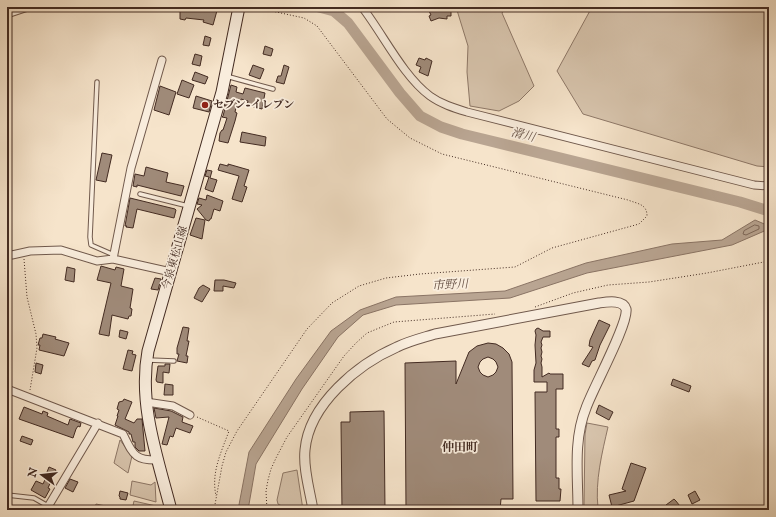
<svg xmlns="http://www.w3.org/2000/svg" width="776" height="517" viewBox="0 0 776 517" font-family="'IM FELL English','Noto Serif JP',serif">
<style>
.green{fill:#d8c5ae;stroke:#8e7868}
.water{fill:#b9a592;stroke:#8a7465}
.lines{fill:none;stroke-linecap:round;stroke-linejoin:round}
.shore{stroke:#7e685a;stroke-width:1}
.river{stroke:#b9a592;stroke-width:11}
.building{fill:#a08b7a;stroke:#432b22;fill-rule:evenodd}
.service-casing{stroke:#70594c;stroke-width:5.5}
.minor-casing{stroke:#70594c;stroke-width:9}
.tertiary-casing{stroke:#70594c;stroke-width:11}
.secondary-casing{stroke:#432b22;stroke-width:13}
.path{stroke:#432b22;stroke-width:1;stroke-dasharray:1 2;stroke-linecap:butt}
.service{stroke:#f9eddd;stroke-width:3.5}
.minor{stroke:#f9eddd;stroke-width:7}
.tertiary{stroke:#f9eddd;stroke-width:9}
.secondary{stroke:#f9eddd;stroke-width:11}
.poi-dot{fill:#8f2418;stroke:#f9eddd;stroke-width:1.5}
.labels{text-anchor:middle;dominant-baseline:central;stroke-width:3.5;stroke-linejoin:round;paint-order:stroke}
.poi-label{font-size:11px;font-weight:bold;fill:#432b22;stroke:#f9eddd;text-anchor:start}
.street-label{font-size:11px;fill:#432b22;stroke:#f9eddd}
.water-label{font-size:12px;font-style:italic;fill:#665044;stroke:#f9eddd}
.neighbourhood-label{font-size:12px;font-weight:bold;fill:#432b22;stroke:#f9eddd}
</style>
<rect width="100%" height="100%" fill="#f6e4cb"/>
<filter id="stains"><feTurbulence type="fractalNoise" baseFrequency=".005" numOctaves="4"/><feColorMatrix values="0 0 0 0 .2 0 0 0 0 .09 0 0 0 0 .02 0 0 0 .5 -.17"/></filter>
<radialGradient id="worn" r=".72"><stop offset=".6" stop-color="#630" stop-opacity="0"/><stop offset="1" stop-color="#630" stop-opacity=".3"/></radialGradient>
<path class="green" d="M456,7H506L502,13L534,86L519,101L499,111L470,106L467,72L468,46Z
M592,7H769V167L757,166L583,114L557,71Z
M587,423L608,427C602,453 595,481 598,508H584L585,434Z
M120,440L132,456L128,473L114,463Z
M297,470L303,510H289L278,504L277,500L283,473Z
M132,481L151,485L155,482L156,502L130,495Z
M134,501L156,506L155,510H132Z
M96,504L125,510H94Z"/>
<path class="water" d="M755,220L769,226V229L732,245L587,273L510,298L396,305L363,315L338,337L302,389L256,464L248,510H238L249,452L296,379L331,331L360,310L396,297L505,291L586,263L672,244L722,240Z"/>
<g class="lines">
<path class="shore" d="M755,225L759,226V229L746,235L743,234L744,231Z"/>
<path class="river" d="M319,7L334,11L348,23L400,93L420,116L441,127L462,134L740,202L769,211"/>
</g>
<path class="building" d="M180,7H218L213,25L203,22L204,20L186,18L185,20L180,19Z
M427,7H451V16H447V19L439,18L431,21L429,16L431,15Z
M205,36L211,38L209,46L203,45Z
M265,46L273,49L271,56L263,54Z
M195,54L202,56L200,66L192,64Z
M419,58L425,60L426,58L432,61L428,76L419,72L421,67L416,65Z
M253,65L264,69L260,79L249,75Z
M284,65L289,67L284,84L276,82L278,76H281Z
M195,72L208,77L205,84L192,80Z
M182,80L194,85L189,98L177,94Z
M231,85L237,87L236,92L243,94L245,88L265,93L262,109L247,105L248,101L241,99L240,104L237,103L235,112L237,113L235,121L228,143L219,141L220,133L222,130H223L227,118L222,117L223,116Z
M160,86L176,92L169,115L154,110Z
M196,96L212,101L209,112L193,108Z
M242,132L266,137L265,146L240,142Z
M102,153L112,155L106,182L96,180Z
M220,164L228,166V164L249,170L244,186L247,187L242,202L232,199L239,176L218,170Z
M146,167L168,173L166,182L184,186L181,196L137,185V187L133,186L135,174L144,176Z
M207,170L212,171L210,178L217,180L213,192L205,189L209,177L205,176Z
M207,195L223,201L220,211L214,209L211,219H210L209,221L206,220L197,209L202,205L197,204L199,198L206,200Z
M130,198L175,209L176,210L174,218L137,209L133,228L126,227L127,226H125Z
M196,218L205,220L202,239L190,235Z
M101,266L115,270L116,267L124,269L121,286L133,289L130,308L132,309L131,316H129L128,319L112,315L109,336L99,334L111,283L97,280Z
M67,267L75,269L74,282L65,280Z
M155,278L161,279L158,290L151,289Z
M215,280H224L236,283L234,288L223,286V291H214Z
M203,285L210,289L202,302L194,298L199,288Z
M599,320L610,325L600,345L595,360L592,361L589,367L582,364L593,347L589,346L590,340Z
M183,327L189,328L187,341H189L186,356H188L187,363L177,361L179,354H177V348Z
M538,328L543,331H550V337H543L541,342L542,345L541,348L542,352L541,356L542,359L541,363L542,367V377L549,373L550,374H563V389H556V429H559V437H556V478H559V489H561L560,501H536L535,392H547V382H534V370L536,363L535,345L536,335L535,331L536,329Z
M120,330L128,332L126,339L119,337Z
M43,334L56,337L55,339L69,343L64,356L39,350L40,345H38L40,338H42Z
M488,343L496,344L503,348L509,354L512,362L513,499H501L500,510H406L405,363L456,361V384L469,352L477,346ZM488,357L493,359L496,362L498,367L496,372L493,375L488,377L483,375L480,372L478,367L480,362L483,359Z
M128,350L133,351L132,354L136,355L132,371L123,369Z
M36,363L43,365L41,374L35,372Z
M165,364H170L169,373L163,372V383L157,382L156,380L158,366H165Z
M673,379L691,386L689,392L671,385Z
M165,384L173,385V395H164Z
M124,399L132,402L125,419L134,423L137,419H142L145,451H139L135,447V442H133L131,434H129V432L115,425L118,416H117L119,410L117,409L119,402L123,401Z
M599,405L613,412L609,420L596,413Z
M24,407L42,414L43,411L48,413L47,416L68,425L70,419L81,423L80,427L78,426L76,429L73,438L19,419Z
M154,408L171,411L183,417L182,422L193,426L190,433L176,428L173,437L170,436L167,445L162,444L169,417L156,418Z
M384,411L385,510H342L341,422H350V412Z
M22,436L33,440L31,445L20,441Z
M631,463L646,468L634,501L612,507L609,495L626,491L622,489Z
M49,467L56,470L48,488L50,489L45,498L31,490L36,481L43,484L48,473L47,472Z
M70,479L78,482L73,492L65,488Z
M120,491L128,493L126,500L120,499V497L119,496Z
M695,491L700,500L692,504L688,495Z
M674,499L676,501L683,510H670L666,505Z"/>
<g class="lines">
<g class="service-casing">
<path id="service" d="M226,76L273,89
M97,82L90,237L91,245L114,255
M140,194L188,206
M148,360L174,361
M7,495L34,498L48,506"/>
</g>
<g class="minor-casing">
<path id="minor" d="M362,7C383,34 403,76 430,96C441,104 454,108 467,112L754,185L769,186
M7,14L28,7
M7,254L12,255L30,251L61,250L97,261L113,259L171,272
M113,259L131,168L162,60
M7,389L123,434C133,454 134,461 159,460
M146,402L173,406L190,415
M46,510L98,423"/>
</g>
<g class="tertiary-casing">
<path id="tertiary" d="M313,510C310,491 303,469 305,450C309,404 358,364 397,347C409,341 422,338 435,334L599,303C606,302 623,299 626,309C629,323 592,390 586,408C573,440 578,476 578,510"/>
</g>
<g class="secondary-casing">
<path id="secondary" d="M171,510C158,459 138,405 148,351L222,92L239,7"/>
</g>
<path class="path" d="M24,259L27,297L36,334L37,348L30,390
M535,307L573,293L608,285L649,282L707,273L769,261
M197,417L229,431C221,453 211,472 216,496
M179,507L198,510
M586,509H592V510
M214,510L222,466L226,452L237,431L307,329L332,303L359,286L386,278L420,274L515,267L552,248L639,224L647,216C647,204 638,204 628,200L442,154L410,138L387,119L317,26L304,18L253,7
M267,510L266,491L268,480L271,469L276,458L287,437L344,356L356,343L367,333L394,322L495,314"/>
<use href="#service" class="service"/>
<use href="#minor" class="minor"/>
<use href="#tertiary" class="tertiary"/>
<use href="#secondary" class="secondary"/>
</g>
<circle class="poi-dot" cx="205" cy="105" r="4"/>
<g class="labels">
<g class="poi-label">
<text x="213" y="105">セブン-イレブン</text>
</g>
<g class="street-label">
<text transform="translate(175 258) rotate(-74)">今泉東松山線</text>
</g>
<g class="water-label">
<text transform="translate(523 135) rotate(14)">滑川</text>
<text transform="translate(450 285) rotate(-3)">市野川</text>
</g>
<g class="neighbourhood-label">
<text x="460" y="447">仲田町</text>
</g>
</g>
<rect width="776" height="517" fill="none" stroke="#f6e4cb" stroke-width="24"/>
<rect x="8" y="8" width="760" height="501" fill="none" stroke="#432b22" stroke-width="2"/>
<rect x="12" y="12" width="752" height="493" fill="none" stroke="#432b22"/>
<g transform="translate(42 475) rotate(285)" stroke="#f9eddd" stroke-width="3" paint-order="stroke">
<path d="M0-3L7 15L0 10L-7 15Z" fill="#432b22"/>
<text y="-6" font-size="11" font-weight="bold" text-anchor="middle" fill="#432b22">N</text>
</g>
<rect width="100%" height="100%" filter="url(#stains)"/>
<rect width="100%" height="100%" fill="url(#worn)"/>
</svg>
